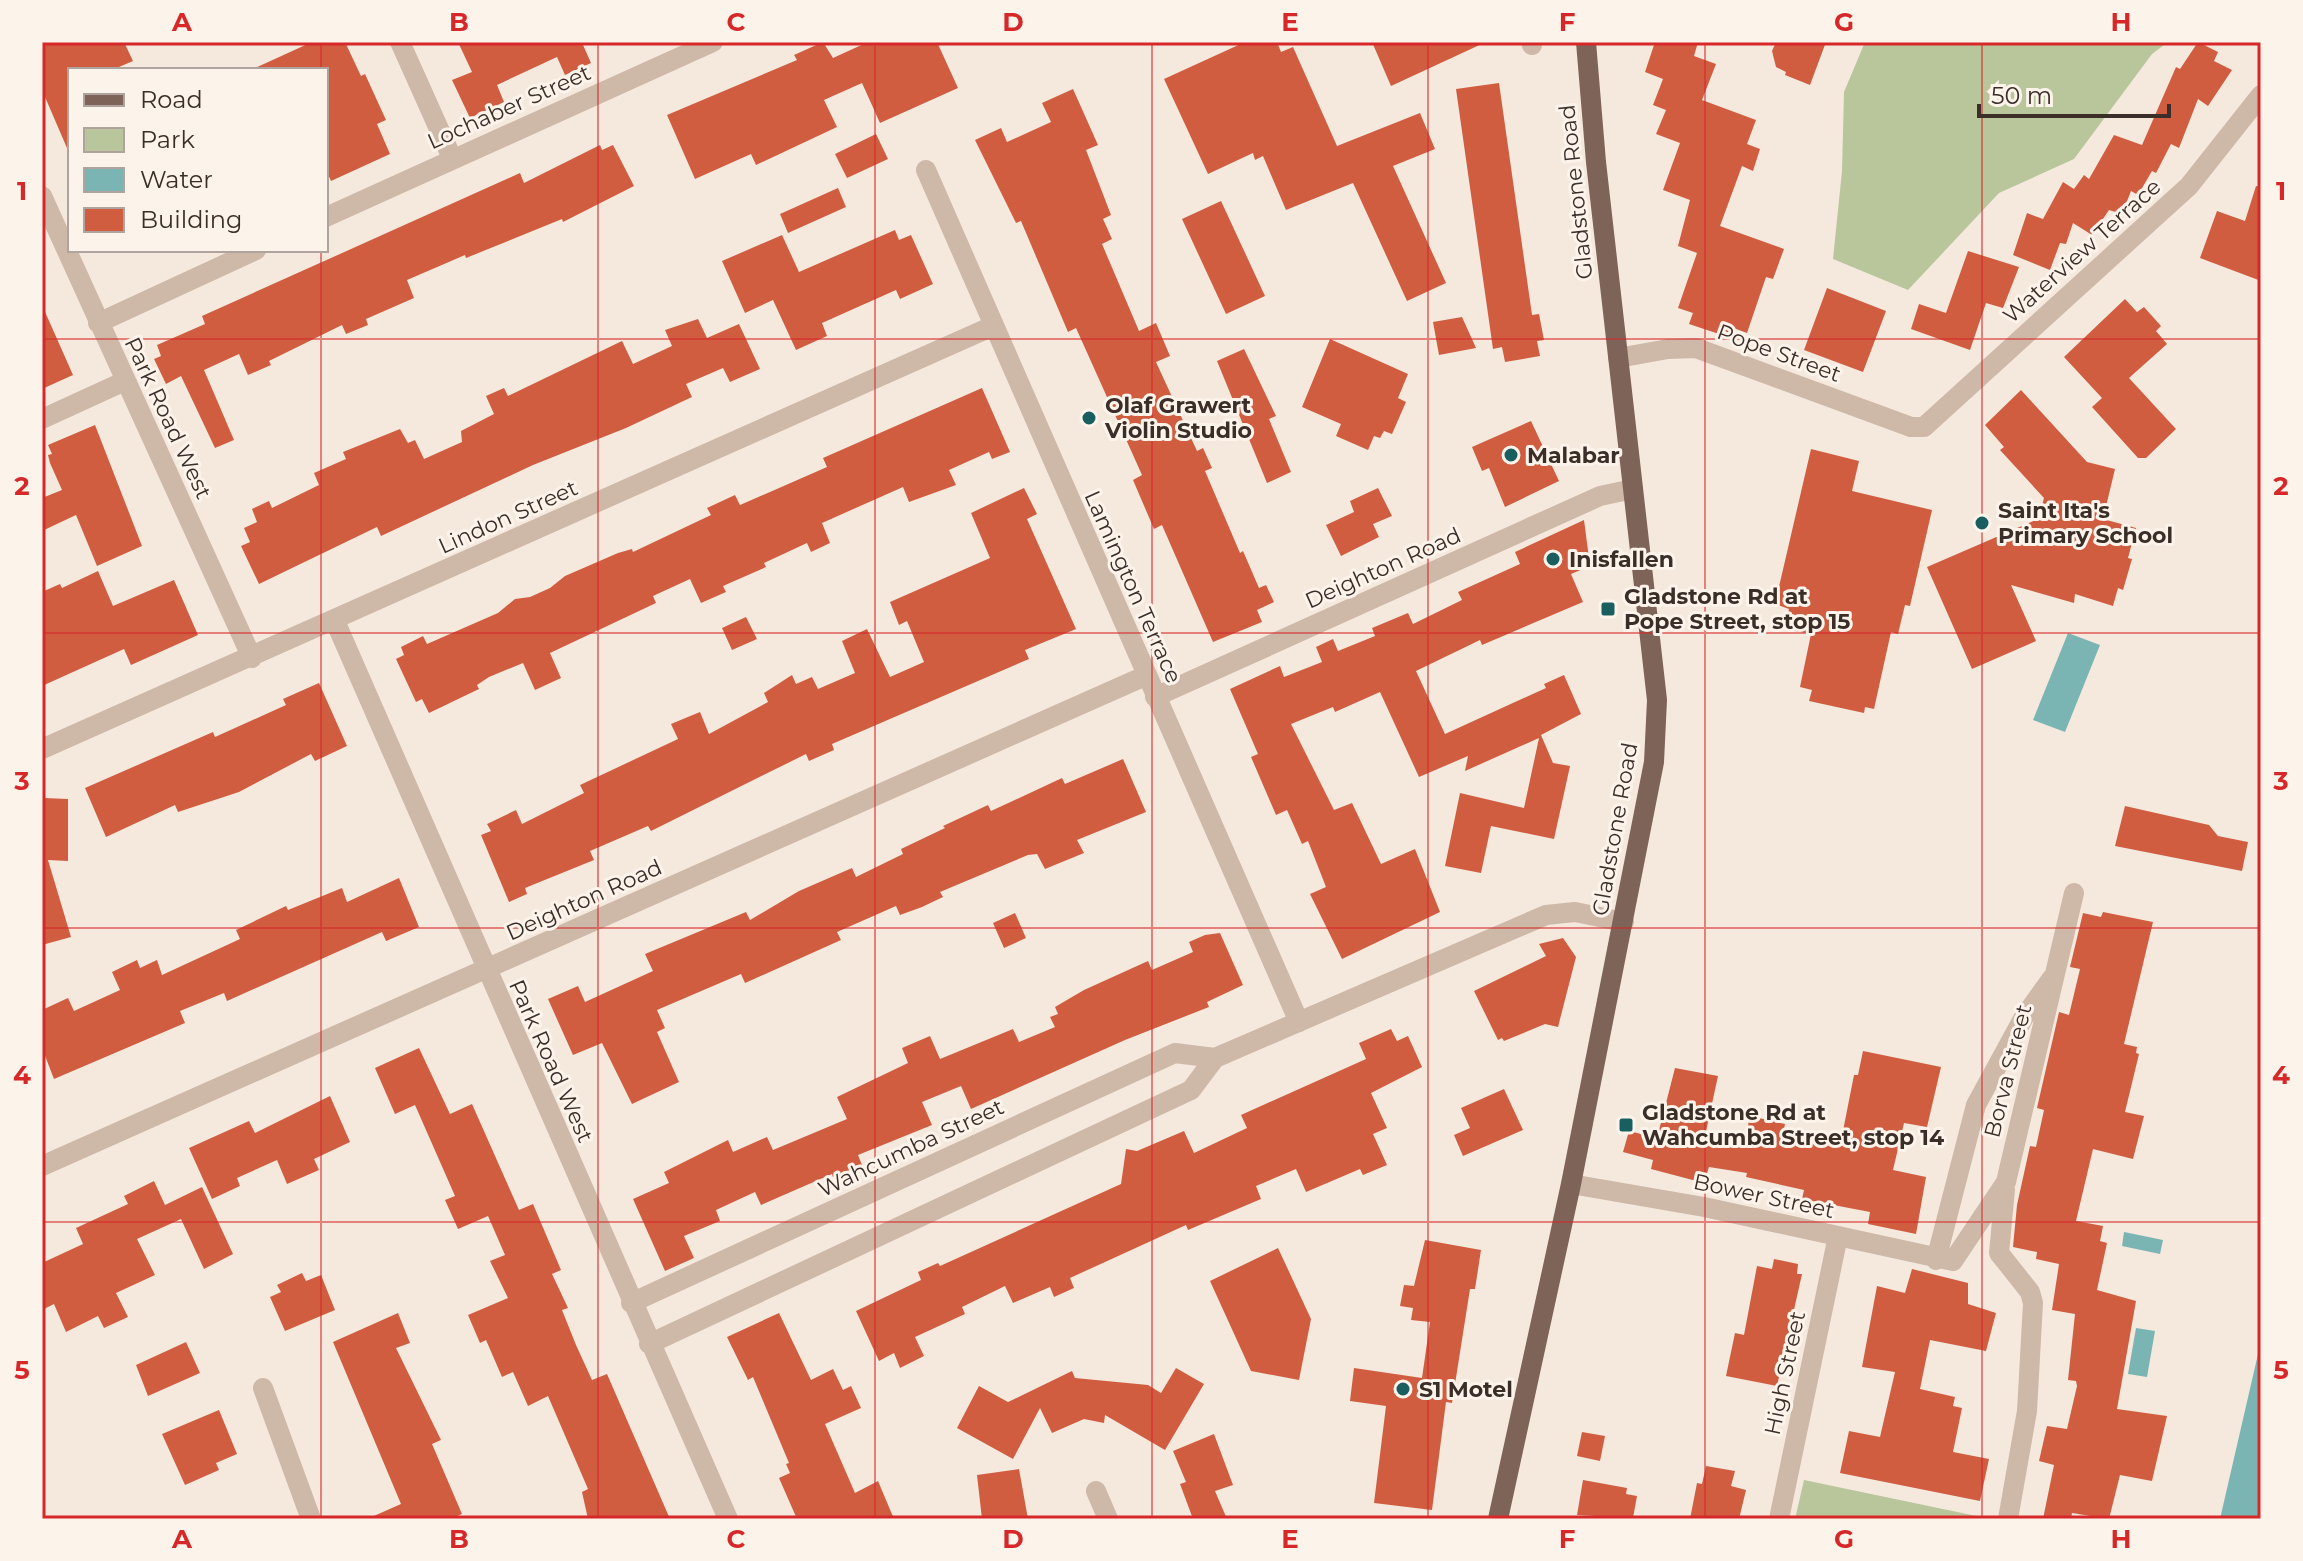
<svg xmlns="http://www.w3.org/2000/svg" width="2303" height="1561" viewBox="0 0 2303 1561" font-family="Montserrat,sans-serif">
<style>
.green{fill:#b9c69c}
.water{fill:#7ab5b4}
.building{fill:#d05d40}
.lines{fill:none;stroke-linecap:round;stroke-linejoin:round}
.minor{stroke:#ceb8a8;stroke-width:20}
.primary{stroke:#7e6359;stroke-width:20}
.grid{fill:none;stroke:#d62828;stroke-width:2;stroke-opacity:0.55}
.poi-dot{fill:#1a5f60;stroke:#fcf3eb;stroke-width:3}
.labels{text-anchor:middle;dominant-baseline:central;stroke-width:6;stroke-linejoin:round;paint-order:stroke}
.street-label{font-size:22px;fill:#3b2e29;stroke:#fcf3eb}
.poi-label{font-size:22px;font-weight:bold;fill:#3b2e29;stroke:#fcf3eb;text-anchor:start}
.neatline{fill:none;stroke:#d62828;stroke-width:3}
.grid-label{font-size:26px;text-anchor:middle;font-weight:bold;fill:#d62828}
</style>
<rect width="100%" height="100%" fill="#f5e9de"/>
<path class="green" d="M1865,42H2168L2152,54L2074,159L1999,193L1908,290L1833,259L1842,171L1844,92Z
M1804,1480L1986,1518L1990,1519H1795Z"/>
<path class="water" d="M2068,633L2100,645L2065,732L2033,720Z
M2124,1232L2163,1240L2160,1254L2122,1246Z
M2136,1328L2155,1331L2147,1377L2128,1374Z
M2261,1341V1519H2220Z"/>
<path class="building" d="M42,42H124L133,61L112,70H70V155L42,90Z
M312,42H345L361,76L365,74L386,120L377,124L390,154L331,181L326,170V70H251Z
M458,42H589L583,45L591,63L565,75L557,57L497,85L504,102L470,118L452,80L472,72Z
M823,42L833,58L868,42H937L958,88L880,123L862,83L824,100L837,127L756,165L751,154L695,179L667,115L797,60L794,55Z
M1245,42H1277L1281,52L1293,47L1337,146L1420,113L1435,149L1393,166L1446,283L1407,301L1353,183L1286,210L1263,156L1255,160L1253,153L1208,174L1164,79Z
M1372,42H1486L1391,86Z
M1655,42H1698L1694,56L1716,64L1702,100L1756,120L1747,144L1760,149L1753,171L1742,166L1720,226L1784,249L1773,279L1766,277L1747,333L1731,327L1728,337L1689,324L1693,313L1678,308L1697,253L1678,246L1690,200L1663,190L1680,143L1656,134L1666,110L1653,105L1663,79L1645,72Z
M1776,42H1826L1810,85L1785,75L1786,72L1776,67L1772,51Z
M2198,42L2218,52L2214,61L2232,70L2208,106L2198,99L2179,148L2171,144L2156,173L2152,171L2138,195L2131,191L2122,214L2109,210L2092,235L2073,223L2066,244L2060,243L2050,270L2013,255L2027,213L2043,219L2063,182L2074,189L2084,175L2089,179L2114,135L2142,145L2176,67L2180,69Z
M1499,83L1532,315L1539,314L1544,340L1537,341L1540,356L1505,362L1502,347L1493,349L1456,89Z
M1073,89L1098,145L1086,150L1111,215L1103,219L1112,239L1102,244L1139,331L1156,323L1170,356L1156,362L1197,451L1203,448L1212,468L1205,471L1240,553L1243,551L1259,588L1266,585L1274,602L1257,610L1262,622L1213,642L1162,525L1154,529L1133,480L1142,475L1076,328L1068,332L1021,221L1016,223L975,140L1001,128L1007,142L1051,122L1042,103Z
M876,134L888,159L847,178L835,154Z
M600,145L602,150L613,145L634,186L563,222L562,219L466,258L465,255L407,280L414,298L366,319L368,325L346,334L342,325L269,361L271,365L248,375L239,354L204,370L234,440L215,448L181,376L166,384L154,359L161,356L157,345L205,324L202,316L520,173L524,183Z
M2256,186L2261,187V281L2200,258L2217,211L2245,221Z
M838,188L846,207L788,233L780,214Z
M1221,201L1265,296L1226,314L1182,219Z
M895,230L899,240L911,235L933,284L900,299L896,290L822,323L827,336L796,350L773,300L745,313L722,261L782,235L799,272Z
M1968,251L2019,267L2003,308L1986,303L1970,350L1911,329L1919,304L1946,313Z
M1827,288L1886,311L1863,372L1804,350Z
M2125,299L2137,312L2144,307L2161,326L2156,331L2167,344L2129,378L2176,429L2146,458H2138L2092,407L2102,398L2064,357Z
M42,305L73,375L42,389Z
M1462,317L1476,348L1439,355L1433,322Z
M698,319L707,338L739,324L760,369L730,382L723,368L686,384L692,397L626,428L533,465L381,536L377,527L259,584L241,546L250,542L244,528L257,522L252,509L269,501L272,508L319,485L314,473L346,459L343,452L400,429L408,443L415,440L424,459L462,442L461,431L494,414L486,396L504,388L508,396L622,341L633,364L672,346L665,330Z
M1330,339L1408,374L1398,398L1406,402L1392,434L1384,431L1380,438L1374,436L1368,450L1336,436L1341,424L1302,407Z
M1244,349L1276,416L1269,419L1291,472L1267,483L1217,361Z
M982,388L1010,452L992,459L989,452L949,470L956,485L909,502L903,487L822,523L830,543L811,552L807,543L764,563L766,567L723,586L726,592L701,603L690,579L653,596L656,603L550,653L561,678L535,690L523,663L489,677L477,685L479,689L429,713L422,699L416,702L396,659L404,655L401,647L423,636L427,644L498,613L515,599L530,597L550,588L565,576L618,553L632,549L633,552L711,515L707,508L735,495L740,505L827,467L823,458Z
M2021,390L2087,462L2115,469L2103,519L2136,528L2128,558L2132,559L2123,590L2118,588L2113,606L2075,594L2074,603L2011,585L2036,641L1972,669L1927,567L2038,519L2044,498L2000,450L2004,447L1985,425Z
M1531,421L1559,481L1505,507L1489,468L1482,471L1472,447Z
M95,425L142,546L97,566L76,515L42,531V498L62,490L50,463L48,455L52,454L48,445Z
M1811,449L1859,461L1852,491L1932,510L1910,606L1905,605L1898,634L1891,632L1874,709L1865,707L1864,713L1809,701L1812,690L1800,687L1811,634L1785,629L1789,609L1775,604Z
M1024,488L1037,514L1027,519L1076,629L1025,650L1029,659L832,744L834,750L809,761L806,754L651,831L648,826L590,851L594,860L525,888L527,894L509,902L481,835L491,831L487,824L516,810L522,824L584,793L580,785L678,739L671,724L700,712L709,734L768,702L764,693L792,675L796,684L812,677L818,689L855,673L842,641L867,629L890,677L924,662L907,621L899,625L890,602L990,558L971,513Z
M1378,488L1392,516L1373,524L1379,537L1341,556L1326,525L1354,512L1350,501Z
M1584,520L1590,566L1571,574L1583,602L1482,645L1480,640L1416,671L1445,734L1546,688L1544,684L1564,675L1581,714L1541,735L1553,763L1570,766L1554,839L1491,826L1481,873L1445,866L1460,793L1524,808L1539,738L1465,771L1468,756L1419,777L1380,692L1335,712L1333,707L1291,724L1334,810L1352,803L1381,864L1415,849L1440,912L1342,959L1310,894L1326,887L1308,841L1302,844L1287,810L1276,815L1251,757L1258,754L1230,689L1280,666L1284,677L1322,662L1316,647L1333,639L1338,651L1375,636L1372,628L1408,613L1413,624L1462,600L1458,592L1520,564L1515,552Z
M98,571L113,606L174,580L198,635L131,665L124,649L42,686V592L60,584L62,588Z
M746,617L757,639L732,650L722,628Z
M319,683L347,746L315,761L311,754L239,792L178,812L175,805L106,837L85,788L213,732L215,737L286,705L283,699Z
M1123,759L1146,812L1077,840L1084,853L1045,869L1037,854L1028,855L940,892L943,897L922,907L900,915L896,906L837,932L841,940L745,983L741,974L657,1010L665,1028L657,1032L679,1082L632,1104L602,1043L573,1055L548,999L578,986L585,1002L653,971L645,954L746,912L750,920L799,891L852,868L856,877L903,854L901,849L945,828L943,826L988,805L991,811L1062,778L1065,784Z
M44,798L68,799V861L48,860L71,937L42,945Z
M2125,806L2209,825L2218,836L2248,842L2242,871L2115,846Z
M399,878L419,927L386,941L382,932L227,1001L224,993L180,1011L185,1023L54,1079L42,1048V1010L68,998L74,1011L120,990L112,972L137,960L140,968L157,960L162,975L240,939L236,930L286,906L288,910L342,888L347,902Z
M2103,912L2153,922L2124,1044L2137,1047L2136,1053L2139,1054L2125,1112L2144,1116L2133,1159L2093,1149L2076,1221L2103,1226L2100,1241L2107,1243L2097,1290L2136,1301L2117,1409L2167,1416L2152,1481L2120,1475L2109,1519L2072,1513L2071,1519H2043L2054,1465L2039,1461L2047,1426L2067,1429L2077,1386L2076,1381L2068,1380L2075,1314L2052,1310L2059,1264L2036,1259L2037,1252L2013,1247L2017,1205L2030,1146L2036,1147L2044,1110L2037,1108L2059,1012L2069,1015L2080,969L2070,967L2083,913L2101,917Z
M1015,913L1026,938L1004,948L993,923Z
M1220,933L1243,985L1207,1002L1209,1007L1125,1040L971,1109L961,1086L922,1102L932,1125L858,1155L862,1165L833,1177L832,1174L761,1205L755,1192L716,1210L720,1221L684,1236L694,1258L665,1271L633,1199L669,1183L664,1172L728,1140L733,1152L767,1137L773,1150L847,1119L837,1097L908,1063L902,1048L930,1036L940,1059L1013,1029L1019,1042L1055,1027L1050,1017L1058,1014L1055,1007L1084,990L1148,961L1152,970L1193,952L1189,942L1205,935Z
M1563,938L1576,957L1558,1027L1545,1024L1504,1041L1502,1038L1498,1040L1474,991L1546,956L1539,944Z
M1391,1029L1397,1041L1408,1036L1422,1067L1371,1093L1387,1128L1373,1134L1387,1165L1363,1175L1360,1169L1306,1192L1296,1169L1256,1186L1261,1199L1188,1230L1186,1225L1070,1278L1074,1288L1054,1297L1050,1287L1013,1303L1005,1286L962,1307L965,1314L915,1337L924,1356L900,1368L894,1353L879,1361L856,1311L921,1280L918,1272L938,1263L940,1266L1121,1184L1126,1149L1137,1151L1184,1131L1194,1153L1247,1128L1241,1115L1366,1059L1359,1043Z
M419,1048L450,1114L472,1104L519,1210L533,1204L561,1270L552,1274L568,1308L562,1310L576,1345L592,1380L607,1374L670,1519H588L582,1492L588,1489L548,1396L528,1406L513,1372L502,1377L486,1340L480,1343L468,1315L508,1298L490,1261L505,1255L488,1216L458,1229L445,1200L455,1196L415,1105L395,1114L375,1068Z
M1863,1051L1941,1067L1927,1127L1904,1123L1893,1170L1926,1177L1916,1234L1868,1224L1870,1212L1802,1199L1804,1190L1746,1177L1747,1173L1709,1167L1704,1183L1651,1169L1653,1160L1623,1152L1629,1131L1657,1138L1675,1068L1718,1076L1705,1136L1744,1145L1750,1116L1785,1124L1783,1134L1840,1146L1854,1075H1858Z
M1504,1089L1523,1130L1463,1156L1454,1135L1470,1128L1461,1108Z
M330,1096L350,1142L314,1159L319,1170L287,1184L277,1160L237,1178L240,1186L212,1199L189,1148L249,1121L255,1133Z
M154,1181L165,1205L202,1187L233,1254L204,1269L181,1219L137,1239L155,1275L116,1293L128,1317L104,1328L98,1316L66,1332L54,1304L42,1310V1263L83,1244L76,1228L128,1204L124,1196Z
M1425,1240L1481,1250L1475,1289H1470L1452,1403L1446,1402L1432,1510L1374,1503L1386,1406L1350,1401L1354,1368L1422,1378L1430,1322L1411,1320L1413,1308L1400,1306L1404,1285L1414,1286Z
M1278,1248L1311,1319L1299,1380L1251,1371L1210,1281Z
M1774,1259L1798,1264L1797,1274H1802L1777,1386L1726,1376L1735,1333L1744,1335L1757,1266L1772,1269Z
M1912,1269L1968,1283V1304L1996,1313L1986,1351L1930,1340L1920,1389L1955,1397L1953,1406L1962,1408L1953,1452L1989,1459L1980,1501L1840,1473L1849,1431L1880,1437L1895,1372L1862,1367L1877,1286L1905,1293Z
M302,1273L306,1281L321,1275L335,1310L285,1331L270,1297L281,1292L277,1285Z
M398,1313L410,1343L396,1348L441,1440L432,1444L462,1514L450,1519H367L401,1504L333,1342Z
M779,1313L811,1380L833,1369L843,1390L851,1386L861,1408L825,1424L855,1493L878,1481L894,1519H797L779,1478L790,1473L786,1464L789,1463L753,1377L748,1380L727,1337Z
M186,1342L200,1373L148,1396L136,1365Z
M1176,1368L1204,1384L1165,1450L1105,1415L1104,1423L1084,1419L1052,1433L1040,1408L1013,1459L957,1428L979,1386L1008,1402L1072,1371L1075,1378L1148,1385L1161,1393Z
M219,1410L237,1454L216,1463L219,1470L185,1485L162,1434Z
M1582,1432L1605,1436L1600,1461L1577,1456Z
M1214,1434L1233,1485L1215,1491L1227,1519H1193L1180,1484L1186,1482L1173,1451Z
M1706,1466L1735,1471L1731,1486L1746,1490L1739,1519H1690L1697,1483L1702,1484Z
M1019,1469L1028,1519H982L977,1475Z
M1583,1480L1627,1488L1626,1494L1637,1496L1633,1518L1577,1515Z"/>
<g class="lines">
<path class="minor" d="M400,42L452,158
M1531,42L1532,45
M926,170L1299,1022
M42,196L252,658
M326,217L713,42
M98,323L256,250
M1618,358L1668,349L1696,348L1911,427H1924L2189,186L2261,95
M42,419L125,381
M335,621L728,1519
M1155,697L1600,496L1633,489
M42,749L993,326
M42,1166L1145,676
M1571,1184L1704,1207L1953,1261L2006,1182L2074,893
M2005,1189L1999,1253L2030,1292L2033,1303L2027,1411L2008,1519
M1936,1260L1976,1105L2024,1017L2052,978
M631,1303L1175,1053L1215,1058L1546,915L1575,912L1624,922
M649,1344L1191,1090L1215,1058
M263,1388L311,1519
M1096,1491L1108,1519
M1779,1519L1838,1236"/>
<path class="primary" d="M1498,1519L1571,1184L1654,762L1657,700L1596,162L1586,42"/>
</g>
<path class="grid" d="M321,42V70M598,42V1519M875,42V1519M1152,42V1519M1428,42V1519M1705,42V1519M1982,42V1519M321,250V1519M42,339H2261M42,633H2261M42,928H2261M42,1222H2261"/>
<g class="poi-dot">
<circle cx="1089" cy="418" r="8"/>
<circle cx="1511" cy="455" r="8"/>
<circle cx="1982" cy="523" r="8"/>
<circle cx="1553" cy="559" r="8"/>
<rect x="1600" y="601" width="16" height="16" rx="4"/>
<rect x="1618" y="1117" width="16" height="16" rx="4"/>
<circle cx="1403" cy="1389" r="8"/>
</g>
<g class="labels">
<g class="street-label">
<text transform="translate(509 107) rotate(-24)">Lochaber Street</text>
<text transform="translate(1576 192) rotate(-96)">Gladstone Road</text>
<text transform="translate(2082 251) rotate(-42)">Waterview Terrace</text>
<text transform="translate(1779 353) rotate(20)">Pope Street</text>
<text transform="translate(168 418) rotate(65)">Park Road West</text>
<text transform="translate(508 517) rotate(-24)">Lindon Street</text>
<text transform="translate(1383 568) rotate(-24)">Deighton Road</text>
<text transform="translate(1133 587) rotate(66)">Lamington Terrace</text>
<text transform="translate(1615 829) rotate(-80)">Gladstone Road</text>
<text transform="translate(584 900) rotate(-24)">Deighton Road</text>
<text transform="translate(551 1061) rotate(66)">Park Road West</text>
<text transform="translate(2008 1071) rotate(-76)">Borva Street</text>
<text transform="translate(911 1148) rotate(-25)">Wahcumba Street</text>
<text transform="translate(1764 1196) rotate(12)">Bower Street</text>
<text transform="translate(1785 1373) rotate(-78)">High Street</text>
</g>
<g class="poi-label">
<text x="1105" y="405">Olaf Grawert<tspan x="1105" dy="25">Violin Studio</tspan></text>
<text x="1527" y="455">Malabar</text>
<text x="1998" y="510">Saint Ita's<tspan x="1998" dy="25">Primary School</tspan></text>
<text x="1569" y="559">Inisfallen</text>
<text x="1624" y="596">Gladstone Rd at<tspan x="1624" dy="25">Pope Street, stop 15</tspan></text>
<text x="1642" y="1112">Gladstone Rd at<tspan x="1642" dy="25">Wahcumba Street, stop 14</tspan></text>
<text x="1419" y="1389">S1 Motel</text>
</g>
</g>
<rect width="2303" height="1561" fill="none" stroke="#fcf3eb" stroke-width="88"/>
<rect x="68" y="68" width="260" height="184" fill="#fcf3eb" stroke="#afa49d" stroke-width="2"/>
<rect x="84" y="94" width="40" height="12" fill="#7e6359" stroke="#afa49d" stroke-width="2"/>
<text x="140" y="108" font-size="24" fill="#3b2e29">Road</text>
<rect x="84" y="128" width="40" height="24" fill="#b9c69c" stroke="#afa49d" stroke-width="2"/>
<text x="140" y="148" font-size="24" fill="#3b2e29">Park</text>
<rect x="84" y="168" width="40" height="24" fill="#7ab5b4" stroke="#afa49d" stroke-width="2"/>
<text x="140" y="188" font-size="24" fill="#3b2e29">Water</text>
<rect x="84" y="208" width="40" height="24" fill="#d05d40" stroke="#afa49d" stroke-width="2"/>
<text x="140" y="228" font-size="24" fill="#3b2e29">Building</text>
<path d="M1979 104v12h190v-12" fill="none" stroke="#3b2e29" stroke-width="4"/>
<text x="1991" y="104" font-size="24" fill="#3b2e29" stroke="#fcf3eb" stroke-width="6" paint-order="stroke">50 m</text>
<rect x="44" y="44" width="2215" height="1473" class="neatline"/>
<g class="grid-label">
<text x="182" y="31">A</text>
<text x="459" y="31">B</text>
<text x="736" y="31">C</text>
<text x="1013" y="31">D</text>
<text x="1290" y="31">E</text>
<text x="1567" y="31">F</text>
<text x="1844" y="31">G</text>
<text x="2121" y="31">H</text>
<text x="22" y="200">1</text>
<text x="2281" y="200">1</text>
<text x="22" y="495">2</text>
<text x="2281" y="495">2</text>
<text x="22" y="790">3</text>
<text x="2281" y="790">3</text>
<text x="22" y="1084">4</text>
<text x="2281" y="1084">4</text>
<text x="22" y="1379">5</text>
<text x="2281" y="1379">5</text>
<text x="182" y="1548">A</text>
<text x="459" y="1548">B</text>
<text x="736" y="1548">C</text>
<text x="1013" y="1548">D</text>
<text x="1290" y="1548">E</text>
<text x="1567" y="1548">F</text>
<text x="1844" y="1548">G</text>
<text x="2121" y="1548">H</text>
</g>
</svg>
